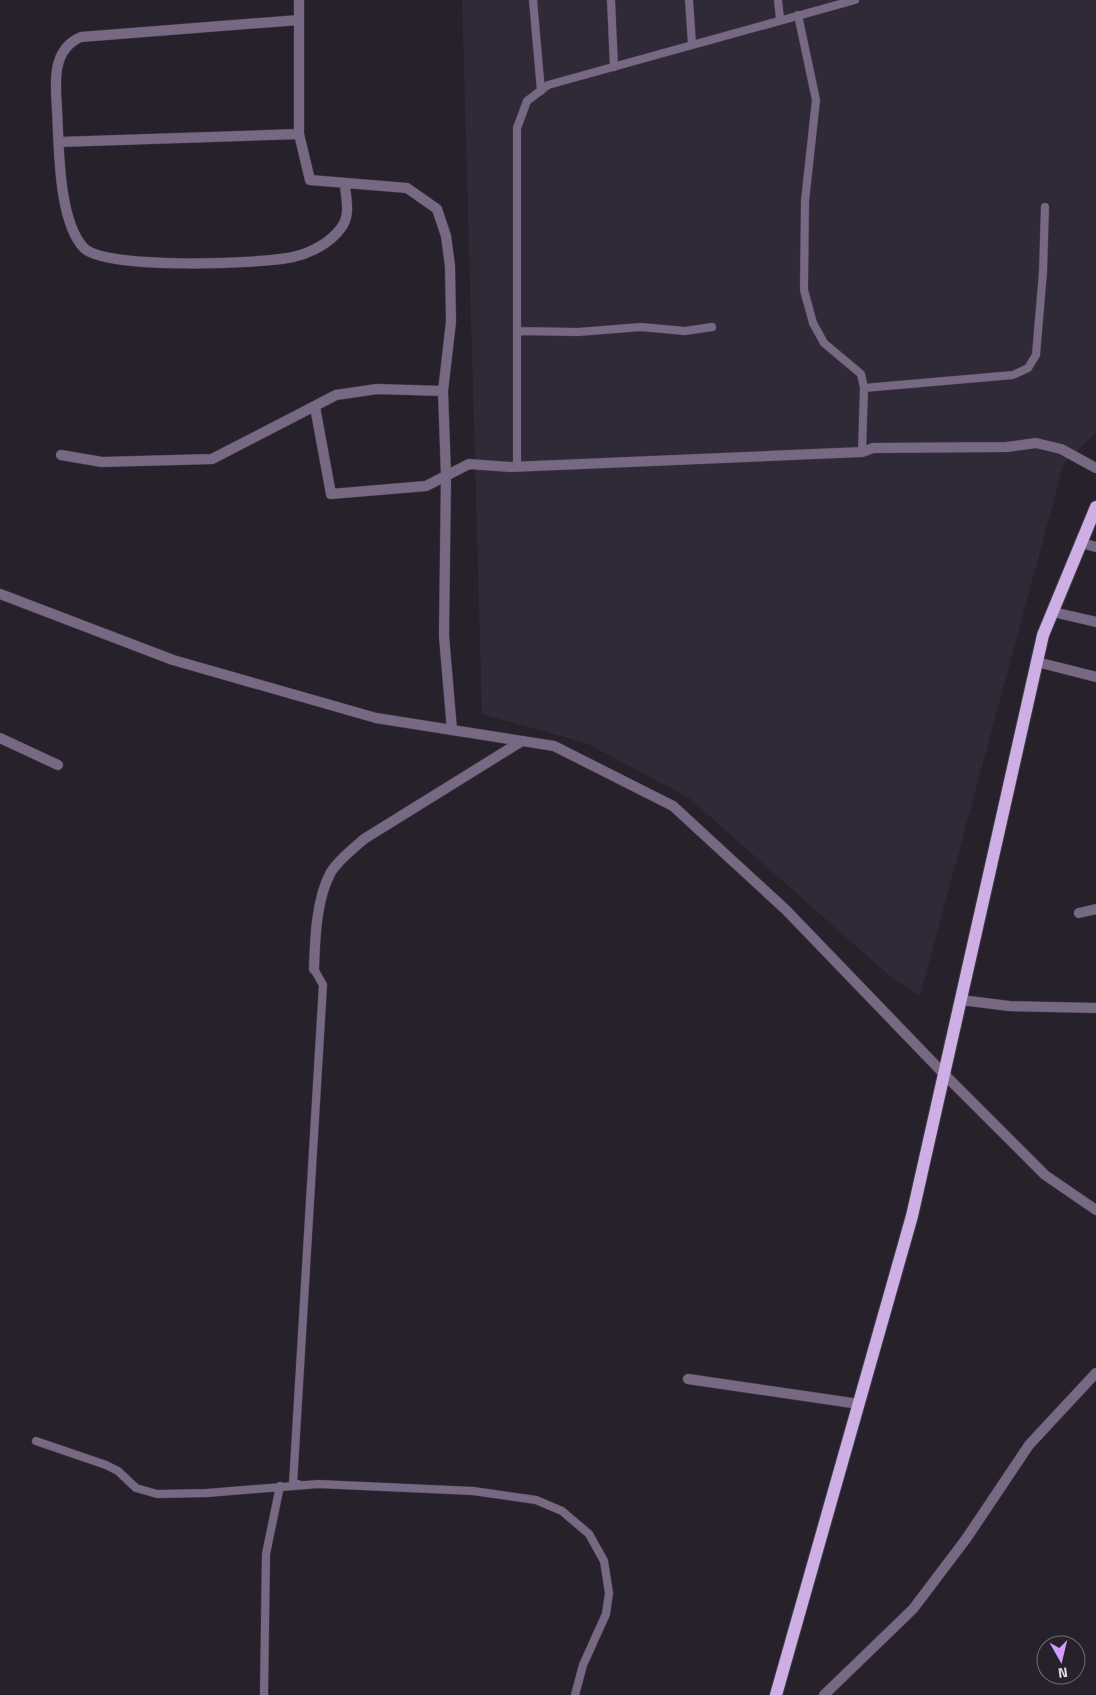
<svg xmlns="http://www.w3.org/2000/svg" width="1096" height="1695" viewBox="0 0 1096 1695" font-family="'Titillium Web',sans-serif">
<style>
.built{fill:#302937}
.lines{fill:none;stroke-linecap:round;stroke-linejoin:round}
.service-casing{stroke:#403b44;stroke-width:9}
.minor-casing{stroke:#403b44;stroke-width:11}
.tertiary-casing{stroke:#403b44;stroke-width:11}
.primary-casing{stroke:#403b44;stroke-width:14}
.service{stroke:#776883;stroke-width:8}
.minor{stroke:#776883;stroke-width:10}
.tertiary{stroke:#776883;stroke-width:10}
.primary{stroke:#cdaee5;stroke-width:12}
</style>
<rect width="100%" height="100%" fill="#26212a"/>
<path class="built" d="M462,0H1096V433L1064,463L920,996L892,978L689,798L588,744L482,714Z"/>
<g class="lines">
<g class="service-casing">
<path id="service" d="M533,0L541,91L544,88
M611,0L614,67
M689,0L692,44
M778,0L780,19
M798,15L816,100L805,201L804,290L813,323L824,343L861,374L864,388L862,452
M517,331L578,332L641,327L685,331L712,327
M864,388L1013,375L1028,368L1036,355L1043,272L1045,207
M517,467V128L527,101L548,85L855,0
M36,1441L106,1465L118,1471L136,1488L157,1494L207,1493L318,1484L473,1491L536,1500L562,1511L589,1534L604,1561L609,1593L606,1614L583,1665L575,1695
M298,1484H293L323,985L314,969
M264,1695L266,1554L280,1486"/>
</g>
<g class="minor-casing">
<path id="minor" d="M299,0V134L310,180L407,188L437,209L446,236L450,266L451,322L443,391L446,476L444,636L452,730
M299,20L81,37C52,49 55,82 57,109C59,146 58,221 84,248C106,270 261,264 293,257C311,253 330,243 341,228C351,215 346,200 345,185
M59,142L299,134
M315,407L331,494L426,486L469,464L511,467L862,452L873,448L1007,447L1036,443L1061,449L1096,468
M61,455L102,462L212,459L336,395L377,389L443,391
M1081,543L1096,547
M1053,612L1096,622
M1037,662L1096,677
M0,738L58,765
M1079,913L1096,909
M314,969C315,939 316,899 331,872C339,859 353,849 364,839L522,741
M961,1000L1009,1006L1096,1008
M688,1379L859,1404
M824,1695L913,1609L966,1539L1029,1445L1096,1373"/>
</g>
<g class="tertiary-casing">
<path id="tertiary" d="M0,594L173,660L376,718L554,746L673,806L786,910L944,1074L1045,1175L1096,1210"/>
</g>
<g class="primary-casing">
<path id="primary" d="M776,1695L912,1216L1043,635L1096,507"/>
</g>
<use href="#service" class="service"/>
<use href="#minor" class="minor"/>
<use href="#tertiary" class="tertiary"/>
<use href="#primary" class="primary"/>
</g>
<g transform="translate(1061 1660) rotate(172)"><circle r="24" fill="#26212a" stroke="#706b73"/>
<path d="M0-4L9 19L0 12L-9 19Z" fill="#d39cfc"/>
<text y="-8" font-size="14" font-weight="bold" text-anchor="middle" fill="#dfdbe1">N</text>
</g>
</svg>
